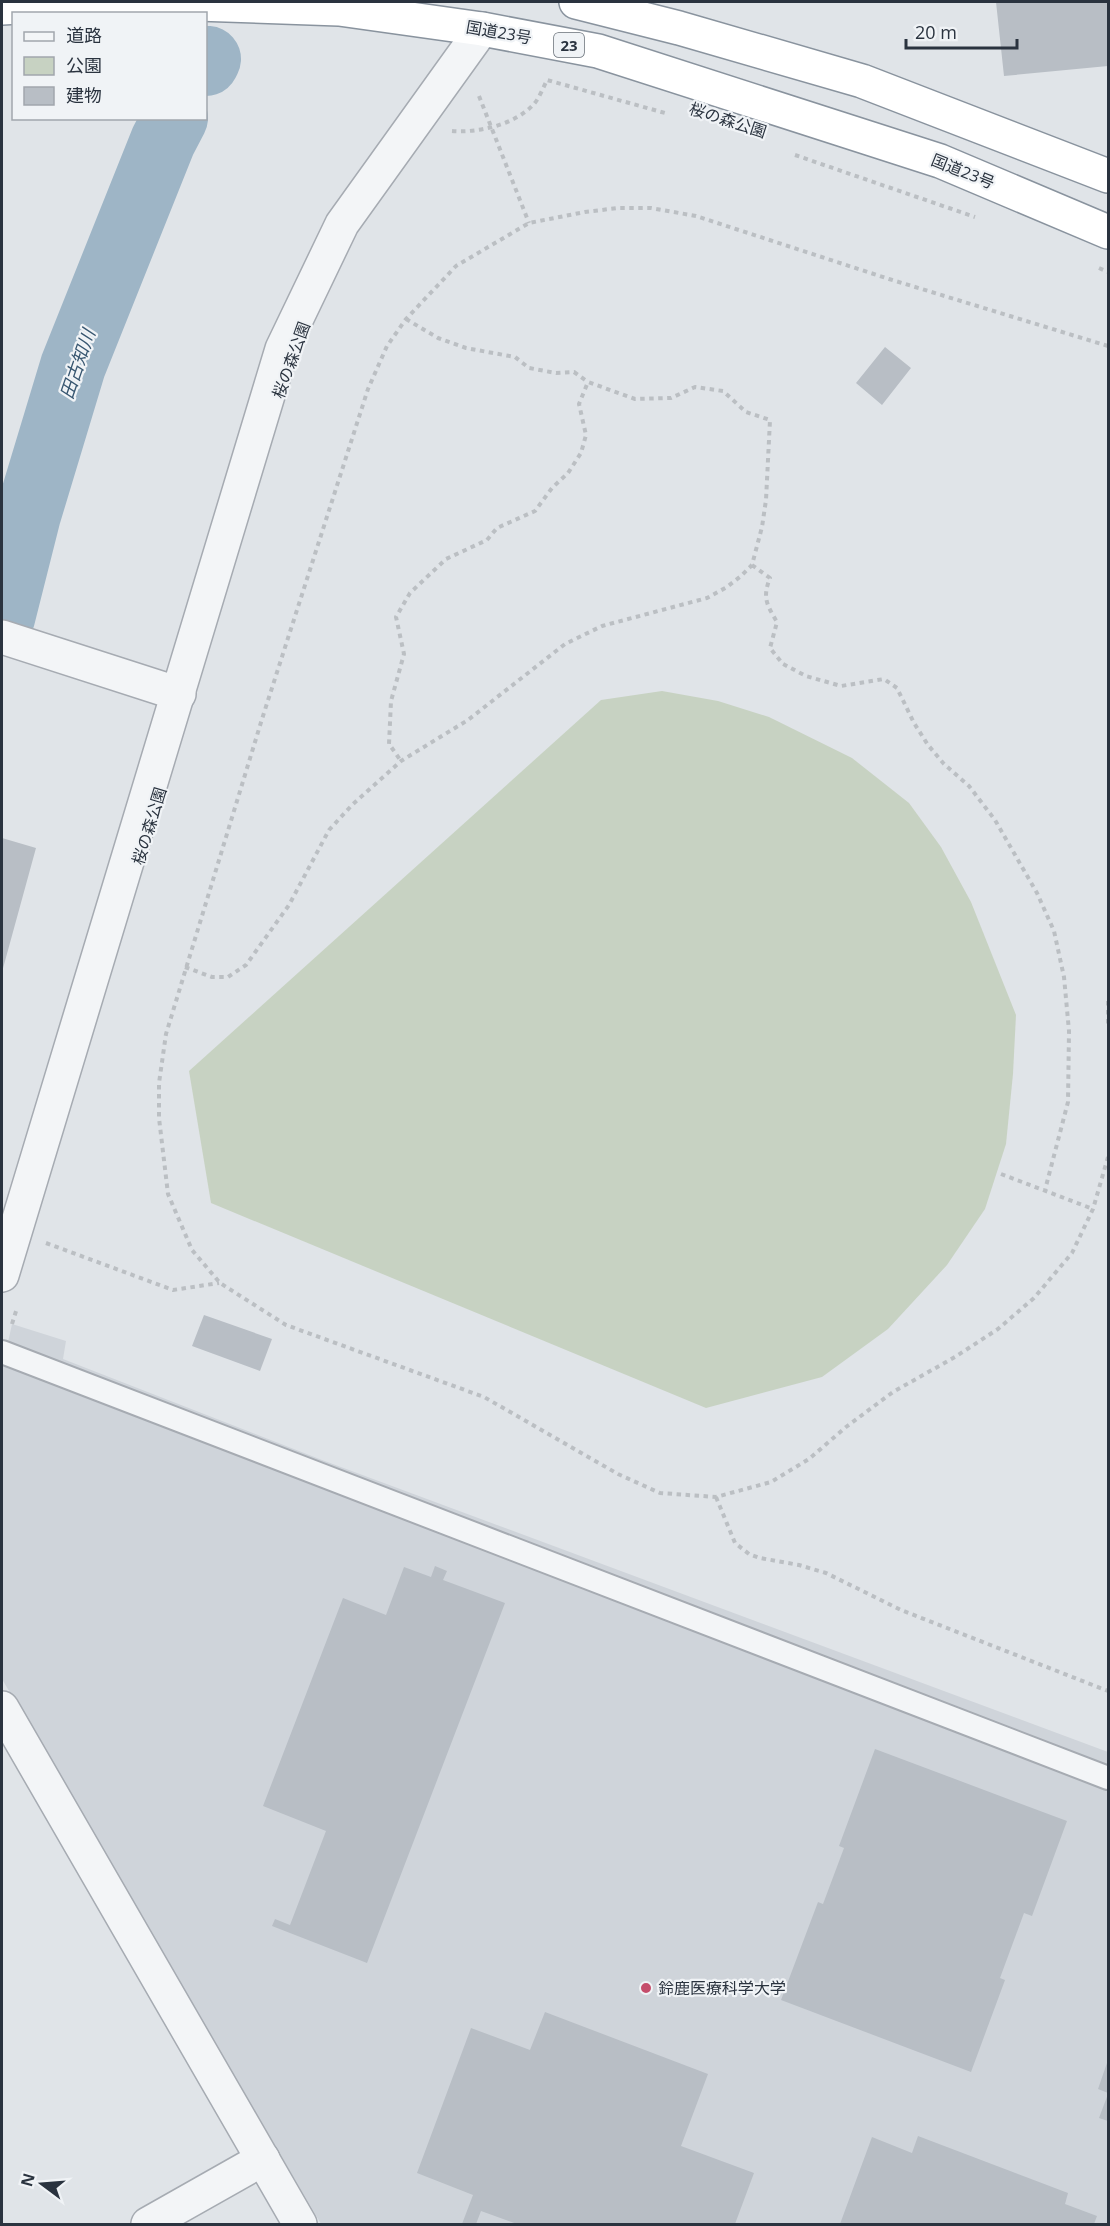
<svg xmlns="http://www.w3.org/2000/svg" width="1110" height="2226" viewBox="0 0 1110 2226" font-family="'Open Sans','Noto Sans JP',sans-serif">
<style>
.built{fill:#cfd4da}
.green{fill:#c7d2c2}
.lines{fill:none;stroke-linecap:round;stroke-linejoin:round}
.river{stroke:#9eb5c6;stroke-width:66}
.building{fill:#b8bec5}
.service-casing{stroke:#a6abb2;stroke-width:26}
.minor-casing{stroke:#a6abb2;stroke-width:36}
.tertiary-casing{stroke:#a6abb2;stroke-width:36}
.trunk-casing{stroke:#89939e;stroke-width:36}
.path{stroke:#bbbfc3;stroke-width:4;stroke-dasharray:4.5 4.5;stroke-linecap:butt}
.service{stroke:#f3f5f7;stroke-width:22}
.minor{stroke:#f3f5f7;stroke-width:33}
.tertiary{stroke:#f3f5f7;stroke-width:33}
.trunk{stroke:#fff;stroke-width:33}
.poi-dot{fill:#c54d6b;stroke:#f0f3f6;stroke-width:2}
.labels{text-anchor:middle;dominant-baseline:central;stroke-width:4.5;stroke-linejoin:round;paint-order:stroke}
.shield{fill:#f0f3f6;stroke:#656d76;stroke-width:1.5}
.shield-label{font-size:15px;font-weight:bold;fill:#2a333f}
.street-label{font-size:16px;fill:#2a333f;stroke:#f0f3f6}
.poi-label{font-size:16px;fill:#2a333f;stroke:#f0f3f6;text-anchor:start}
.water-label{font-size:18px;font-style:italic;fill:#375670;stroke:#f0f3f6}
</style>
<rect width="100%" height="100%" fill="#e0e4e8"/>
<path class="built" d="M12,1324L66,1341L63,1359L322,1460L1108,1752V2224H321L2,1679V1370Z"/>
<path class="green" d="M662,691L718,701L769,717L852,758L909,803L941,847L971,902L1016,1015L1013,1074L1006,1144L985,1209L947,1265L888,1329L822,1377L706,1408L211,1203L189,1071L601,700Z"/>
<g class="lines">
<path class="river" d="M206,63L208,59
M2,618L28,515L73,366L163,141L175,118"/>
</g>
<path class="building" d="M996,2H1108V66L1004,76Z
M885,347L911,368L882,405L856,383Z
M2,838L36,848L2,972Z
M204,1315L272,1339L260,1371L192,1346Z
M435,1566L447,1571L443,1580L505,1603L367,1963L272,1926L275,1919L290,1925L326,1831L263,1806L343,1598L386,1615L404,1567L431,1577Z
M875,1749L1067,1821L1032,1916L1024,1913L1000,1978L1005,1980L971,2072L781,2000L818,1902L823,1904L844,1848L839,1846Z
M545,2012L708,2074L681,2146L754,2173L735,2224H517L481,2211L476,2224H462L473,2195L417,2173L471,2028L530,2050Z
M1108,2060V2093L1098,2089Z
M1108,2094V2121L1099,2118Z
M918,2136L1068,2193L1065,2204L1097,2216L1094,2224H840L872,2137L912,2153Z"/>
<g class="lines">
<g class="service-casing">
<path id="service" d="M2,1352L1108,1778"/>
</g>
<g class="minor-casing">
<path id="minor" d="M2,637L179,694
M148,2224L263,2159"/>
</g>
<g class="tertiary-casing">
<path id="tertiary" d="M2,1275L282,349L342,224L482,29
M2,1708L300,2224"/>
</g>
<g class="trunk-casing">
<path id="trunk" d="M576,2L679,28L862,81L1108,176
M2,8L51,5L197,4L339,9L482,29L598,51L940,161L1108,232"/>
</g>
<path class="path" d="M479,96L529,223
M452,131C478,133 514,125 533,105C539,99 543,88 547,80L665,113
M795,155L975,217
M1099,268L1108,272
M406,319L438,338L466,348L515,357L529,368L556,373L574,372L588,382
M1108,346L889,279L696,216L651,208H618L585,212L529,223L456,266L406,319L387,346L368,389L262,719L166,1034L159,1083V1118L168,1194L192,1250L220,1283L286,1325L484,1397L618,1474L660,1493L716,1497L771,1482L809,1459L846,1427L893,1392L955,1357L998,1329L1034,1298L1072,1253L1093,1209L1108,1157
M752,565L770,578C762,598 767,605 777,622L770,648L783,664L806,676L841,686L884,679L897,688L914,723L928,745L944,764L969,786L995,820L1037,893L1054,931L1064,977L1069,1031L1068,1102L1045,1190
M185,967L212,977H228L246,965L289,905L329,830L352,805L401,761L468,720L565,644L602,626L707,598L727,587L741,576L752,565L762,527L766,500L770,420L746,412L723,391L695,387L671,398L635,399L588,382L579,404L586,435L581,453L568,473L552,488L535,511L497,528L487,540L446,559L410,593L396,617L404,654L391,701L389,744L401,761
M1108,1001V1025
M1001,1174L1093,1209
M46,1243L173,1290L219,1283
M12,1324L17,1308
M716,1497L735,1543L749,1554L760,1558L799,1565L826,1573L901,1610L1108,1691"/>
<use href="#service" class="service"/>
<use href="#minor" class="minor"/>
<use href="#tertiary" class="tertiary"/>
<use href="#trunk" class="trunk"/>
</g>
<circle class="poi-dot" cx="646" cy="1988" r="6"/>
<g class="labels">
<rect class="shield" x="554" y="33" width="30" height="24" rx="4.5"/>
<g class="shield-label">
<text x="569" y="45">23</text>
</g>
<g class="street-label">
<text transform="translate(499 32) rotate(10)">国道23号</text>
<text transform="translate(728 120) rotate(18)">桜の森公園</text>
<text transform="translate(963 171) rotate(22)">国道23号</text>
<text transform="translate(291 360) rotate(-70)">桜の森公園</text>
<text transform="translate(149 826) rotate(-73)">桜の森公園</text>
</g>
<g class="poi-label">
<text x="658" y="1988">鈴鹿医療科学大学</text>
</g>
<g class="water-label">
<text transform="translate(77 364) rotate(-71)">田古知川</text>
</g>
</g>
<rect width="1110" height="2226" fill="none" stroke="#2a333f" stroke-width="6"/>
<rect x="12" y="12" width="195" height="108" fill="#f0f3f6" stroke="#a1a6ad" stroke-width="1.5"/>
<rect x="24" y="32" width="30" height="9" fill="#f3f5f7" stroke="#a1a6ad" stroke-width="1.5"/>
<text x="66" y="42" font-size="18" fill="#2a333f">道路</text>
<rect x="24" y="57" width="30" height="18" fill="#c7d2c2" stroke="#a1a6ad" stroke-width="1.5"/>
<text x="66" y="72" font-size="18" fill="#2a333f">公園</text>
<rect x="24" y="87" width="30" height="18" fill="#b8bec5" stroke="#a1a6ad" stroke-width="1.5"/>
<text x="66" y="102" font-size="18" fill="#2a333f">建物</text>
<g transform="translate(42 2184) rotate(286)" stroke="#f0f3f6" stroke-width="4.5" paint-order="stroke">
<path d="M0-4.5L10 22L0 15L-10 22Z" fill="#2a333f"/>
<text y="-9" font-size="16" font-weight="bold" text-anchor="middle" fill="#2a333f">N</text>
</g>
<path d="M906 39v9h111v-9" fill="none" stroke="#2a333f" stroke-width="3"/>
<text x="915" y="39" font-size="18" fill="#2a333f" stroke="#f0f3f6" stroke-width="4.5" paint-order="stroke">20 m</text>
</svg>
